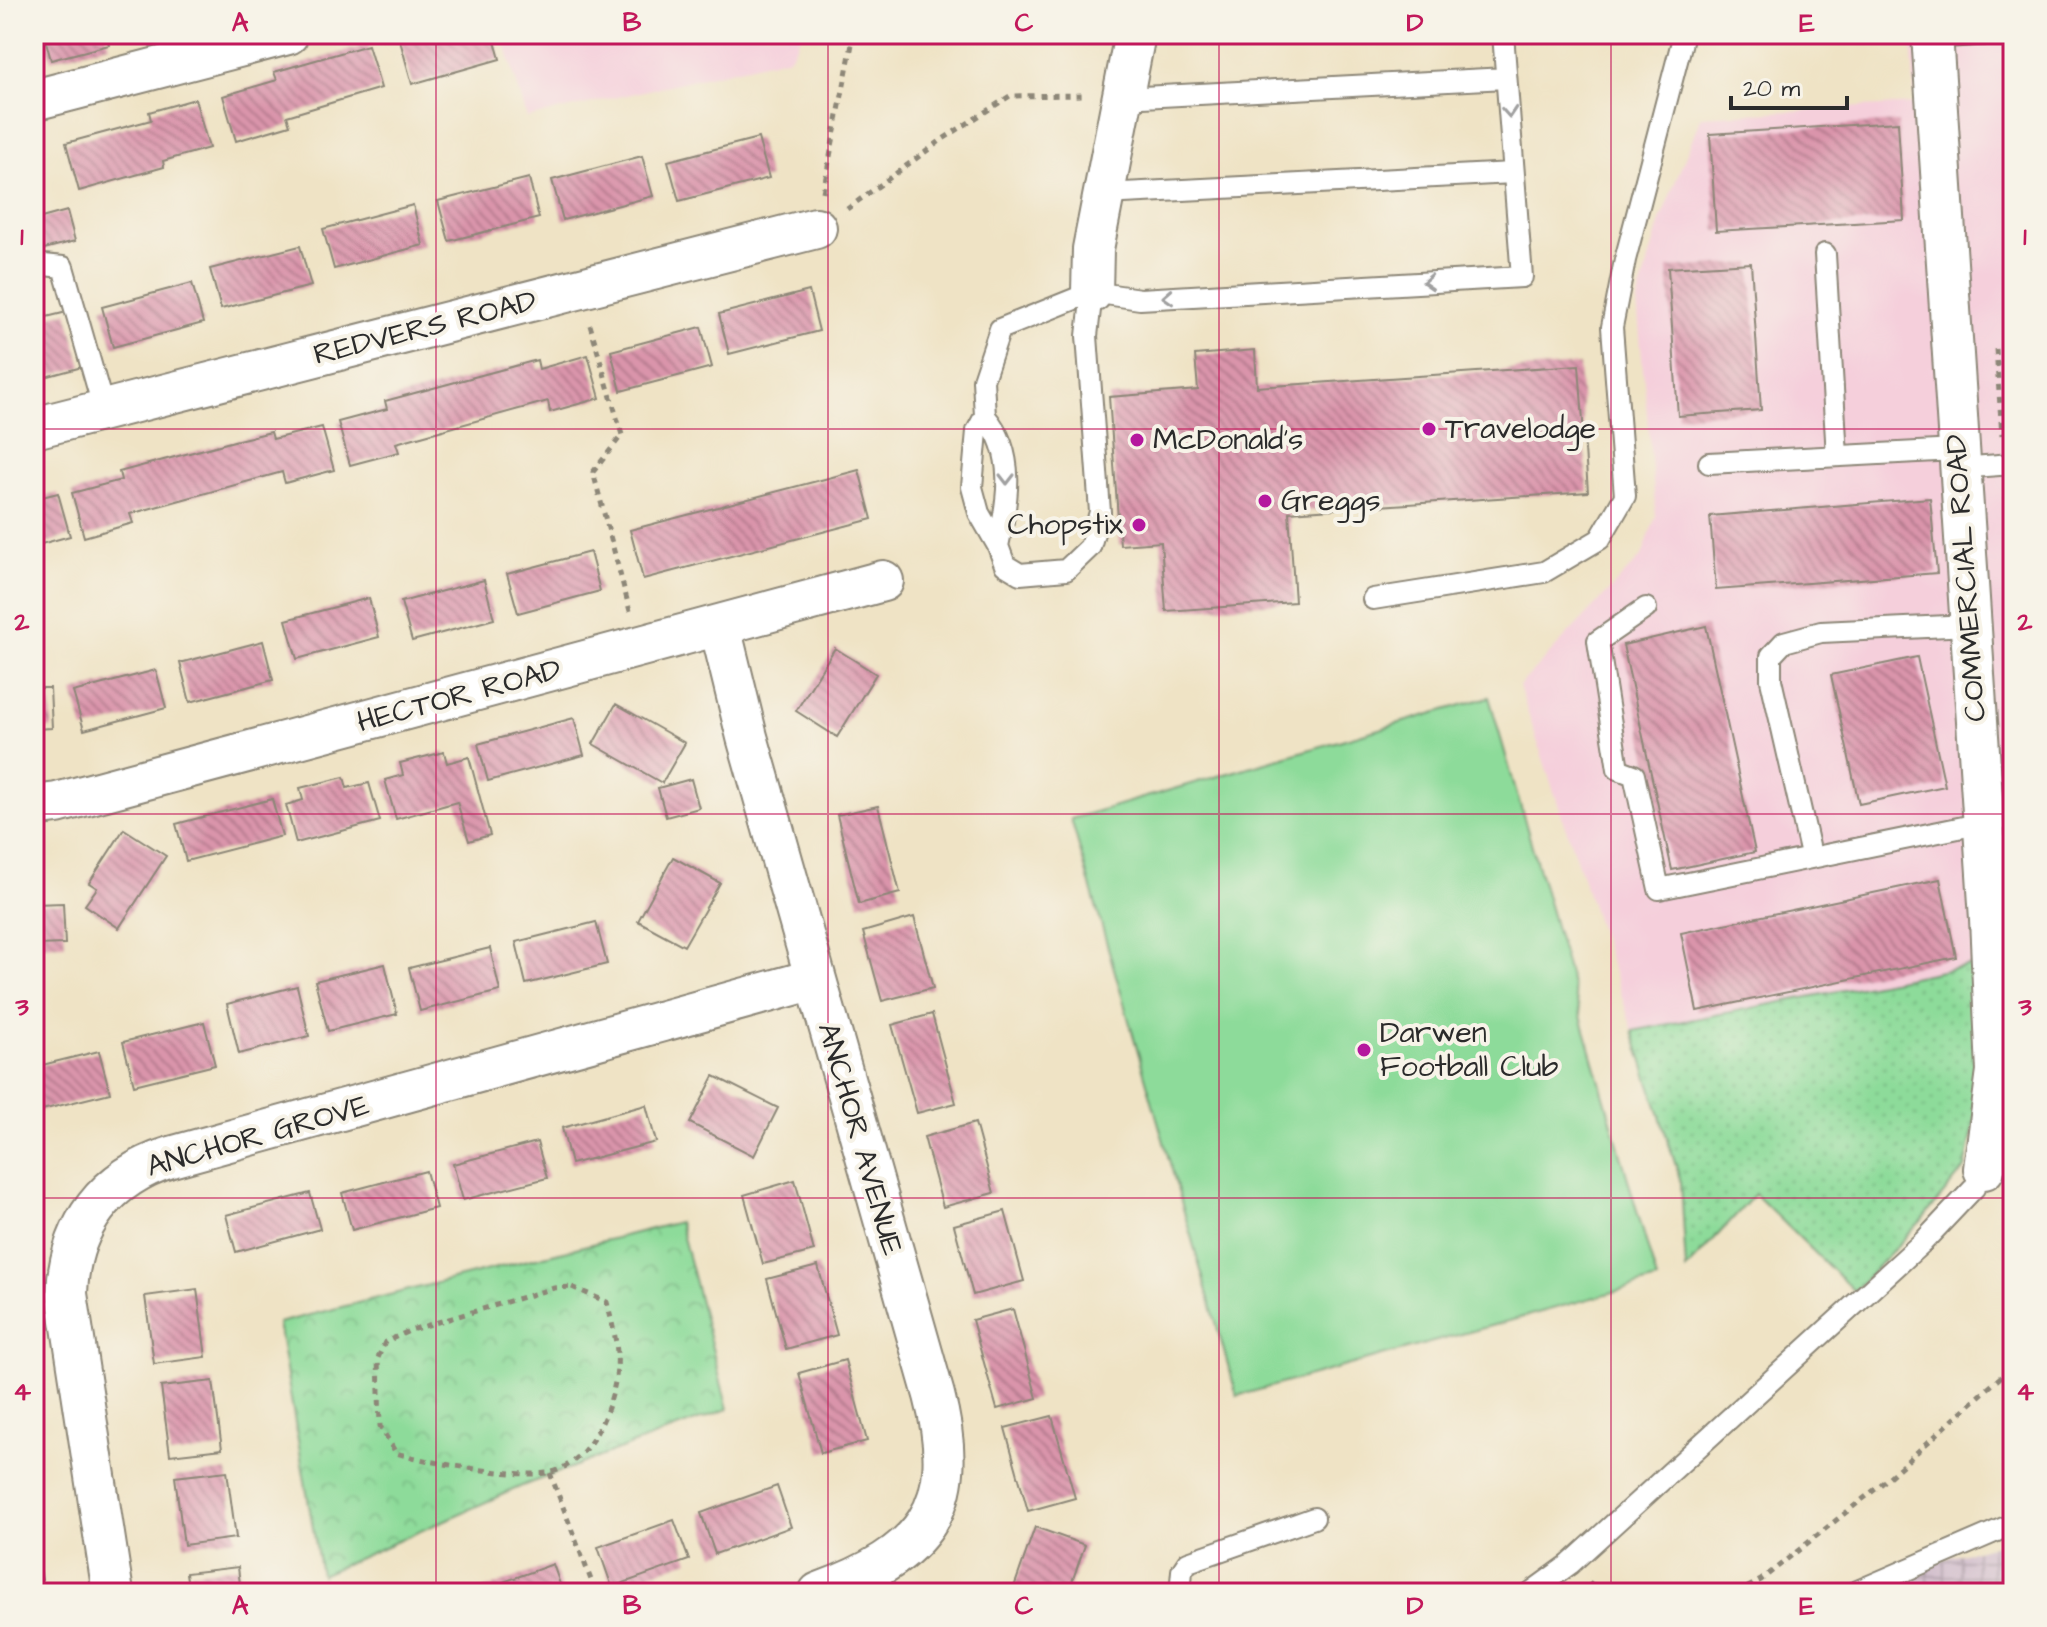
<svg xmlns="http://www.w3.org/2000/svg" width="2047" height="1627" viewBox="0 0 2047 1627" font-family="'Architects Daughter',sans-serif">
<style>
.built{fill:#f5cfdb}
.industrial{fill:url(#industrial-grid)}
.grass{fill:url(#grass-dots);stroke:#5c8362;stroke-width:2}
.park{fill:url(#park-crowns);stroke:#5c8362;stroke-width:2}
.pitch{fill:#8ddb9a;stroke:#5c8362;stroke-width:2}
.building{fill:url(#building-back-hatch)}
.lines{fill:none;stroke-linecap:round;stroke-linejoin:round}
.service-casing{stroke:#8d8778;stroke-width:24}
.minor-casing{stroke:#8d8778;stroke-width:44}
.path{stroke:#8d8778;stroke-width:5;stroke-dasharray:6 6;stroke-linecap:butt}
.service{stroke:#fff;stroke-width:20}
.minor{stroke:#fff;stroke-width:40}
.oneway{stroke:#a0a0a0}
.grid{fill:none;stroke:#c2185b;stroke-width:2;stroke-opacity:0.55}
.poi-dot{fill:#b5179e;stroke:#f7f3e8;stroke-width:3}
.labels{text-anchor:middle;dominant-baseline:central;stroke-width:8;stroke-linejoin:round;paint-order:stroke}
.street-label{font-size:30px;fill:#2b2b2b;stroke:#f7f3e8}
.poi-label{font-size:30px;fill:#2b2b2b;stroke:#f7f3e8;text-anchor:start}
.neatline{fill:none;stroke:#c2185b;stroke-width:3}
.grid-label{font-size:26px;text-anchor:middle;font-weight:bold;fill:#c2185b}
</style>
<defs>
<pattern id="industrial-grid" width="8" height="8" patternUnits="userSpaceOnUse" patternTransform="scale(2)"><rect width="8" height="8" fill="#d1bdcc"/><path d="M0 4h8M4 0v8" fill="none" stroke="#aa9aa6"/></pattern>
<pattern id="grass-dots" width="8" height="8" patternUnits="userSpaceOnUse" patternTransform="scale(2)"><rect width="8" height="8" fill="#8ddb9a"/><path d="M2 2h.1M6 6h.1" fill="none" stroke="#7abc85" stroke-width="1.8" stroke-linecap="round"/></pattern>
<pattern id="park-crowns" width="20" height="18" patternUnits="userSpaceOnUse" patternTransform="scale(2)"><rect width="20" height="18" fill="#8ddb9a"/><path d="M2 6a3 3 0 1 1 6 0M12 15a3 3 0 1 1 6 0" fill="none" stroke="#7abc85"/></pattern>
<pattern id="building-back-hatch" width="6" height="6" patternUnits="userSpaceOnUse" patternTransform="scale(2)"><rect width="6" height="6" fill="#da94ab"/><path d="M-1 5l2 2M0 0l6 6M5-1l2 2" fill="none" stroke="#b1798b"/></pattern>
</defs>
<rect width="100%" height="100%" fill="#f7f3e8"/>
<filter id="ink" filterUnits="userSpaceOnUse"><feTurbulence type="fractalNoise" baseFrequency=".0125" numOctaves="2"/><feDisplacementMap in="SourceGraphic" scale="16" xChannelSelector="R" yChannelSelector="G"/><feConvolveMatrix kernelMatrix="1 2 1 2 8 2 1 2 1" color-interpolation-filters="sRGB"/></filter>
<filter id="wash" filterUnits="userSpaceOnUse"><feTurbulence type="fractalNoise" baseFrequency=".006" numOctaves="4" result="noise"/><feDisplacementMap in="SourceGraphic" scale="32" xChannelSelector="R" yChannelSelector="G"/><feGaussianBlur stdDeviation="1.8" result="paint"/><feColorMatrix in="noise" values="0 0 0 0 0 0 0 0 0 0 0 0 0 0 0 0 0 1.4 0 .05"/><feComposite in="paint" operator="in"/></filter>
<g filter="url(#wash)">
<rect width="100%" height="100%" fill="#efe3c5"/>
<path class="built" d="M502,34H802L790,57L527,118Z
M1911,34H2013V948L1968,967L1633,1031L1519,686L1642,556L1656,516L1637,302L1660,221L1701,116L1915,104Z"/>
<path class="industrial" d="M2013,1540V1593H1817Z"/>
<path class="grass" d="M1973,965L1982,1088L1965,1168L1922,1220L1854,1291L1755,1194L1686,1270L1681,1182L1633,1031Z"/>
<path class="park" d="M679,1222L728,1409L522,1486L321,1575L278,1323Z"/>
<path class="pitch" d="M1489,697L1657,1280L1237,1396L1071,819Z"/>
<g id="blocks">
<path class="building" d="M37,34H106L109,45L51,60L45,38L39,40Z
M409,34H493L500,59L412,84L399,37Z
M368,45L381,88L287,116L290,125L236,141L223,96L277,80L274,72Z
M195,99L209,148L163,161L164,167L79,191L66,143L151,120L149,112Z
M1898,122L1904,220L1716,231L1710,134Z
M758,138L769,178L679,201L668,161Z
M642,156L653,196L563,220L552,180Z
M529,178L539,218L449,241L438,201Z
M413,205L423,245L334,269L323,229Z
M67,211L75,241L40,250L34,220Z
M300,246L311,286L221,309L210,269Z
M1751,263L1761,410L1678,416L1668,268Z
M192,283L203,323L113,347L102,307Z
M809,291L819,331L729,354L719,314Z
M67,312L82,367L34,380V320Z
M701,327L712,367L621,391L611,351Z
M1255,350L1257,387L1579,365L1588,492L1289,512L1295,602L1166,611L1161,542L1120,545L1109,397L1198,390L1195,355Z
M588,355L600,398L550,412L548,401L396,443L399,452L350,465L338,422L387,409L385,401L537,360L539,369Z
M322,427L334,470L285,483L282,472L130,514L133,523L84,537L72,493L121,480L119,472L234,441L271,432L273,439Z
M859,470L872,519L643,579L630,530Z
M58,493L70,536L34,546V499Z
M1930,498L1937,573L1716,590L1710,516Z
M590,552L600,591L518,613L507,574Z
M484,580L494,619L412,641L401,602Z
M369,598L379,637L297,659L286,620Z
M1706,626L1755,852L1672,870L1623,645Z
M263,641L273,680L190,702L180,663Z
M835,648L876,674L837,737L796,711Z
M1917,657L1945,786L1859,804L1831,675Z
M156,670L166,708L84,730L73,692Z
M34,688H50L52,728L34,729Z
M616,704L685,743L662,783L593,744Z
M574,718L584,755L488,781L478,744Z
M444,752L447,763L469,757L490,835L469,841L457,802L396,819L385,780L403,775L400,763Z
M344,777L347,788L369,783L380,821L296,843L286,805L303,800L300,788Z
M691,779L699,808L666,817L658,788Z
M272,799L282,836L186,861L176,824Z
M878,806L900,893L859,904L837,815Z
M124,829L166,856L119,928L85,905L97,888L89,883Z
M673,857L720,883L684,946L638,921Z
M1940,879L1956,957L1697,1011L1681,933Z
M63,903L65,944L34,945V904Z
M914,917L933,988L882,1001L863,932Z
M596,922L607,964L526,984L516,942Z
M490,948L500,991L420,1011L409,968Z
M385,964L397,1014L328,1031L315,981Z
M297,986L309,1036L239,1054L227,1004Z
M932,1014L956,1103L917,1113L892,1025Z
M204,1022L215,1065L134,1085L123,1042Z
M99,1051L110,1093L34,1112V1067Z
M714,1076L778,1108L754,1156L690,1123Z
M646,1105L656,1142L571,1164L562,1128Z
M975,1123L994,1193L943,1207L924,1137Z
M537,1142L547,1178L463,1200L453,1164Z
M426,1171L436,1208L352,1230L342,1193Z
M795,1180L814,1251L763,1264L744,1195Z
M310,1193L320,1229L236,1252L226,1215Z
M1005,1211L1024,1281L973,1295L954,1225Z
M818,1266L837,1335L786,1349L767,1279Z
M197,1289L206,1357L154,1364L145,1296Z
M1013,1309L1037,1398L997,1409L972,1320Z
M845,1360L867,1441L821,1453L799,1373Z
M213,1381L222,1449L170,1455L161,1387Z
M1052,1416L1075,1498L1028,1511L1005,1428Z
M227,1471L236,1538L184,1545L175,1477Z
M777,1486L791,1527L715,1554L701,1513Z
M674,1520L689,1560L612,1587L598,1547Z
M1035,1527L1085,1545L1068,1593H1012Z
M34,1543L42,1580L34,1581Z
M553,1564L563,1593H473Z
M238,1567L241,1593H189L186,1573Z"/>
</g>
</g>
<g filter="url(#ink)">
<use href="#blocks" fill-opacity="0" stroke="#8d8778" stroke-width="2"/>
<g class="lines">
<g class="service-casing">
<path id="service" d="M1932,38L1990,34
M1123,98L1506,78
M1104,194L1513,173
M1825,254L1837,456
M34,264L63,267L104,410
M1092,292L1087,336L1100,512L1090,547L1066,570L1020,574L1005,565L998,546L979,513L972,487L977,431L985,416L983,380L1000,329Z
M1092,292L1140,299L1522,277L1503,34
M985,416C1017,453 1008,501 998,546
M1709,463L1956,450
M1958,468L2013,464
M1373,599L1544,572L1600,539L1625,496L1612,327L1625,260L1684,34
M1646,608L1598,641L1618,769L1634,775L1659,889L1983,823
M1811,855L1771,680V656L1784,642L1821,632L1969,625
M1180,1593L1182,1571L1188,1562L1314,1518
M1530,1593L1570,1564L1923,1242L1974,1188L1984,1169L2013,1157
M1853,1593L2013,1524"/>
</g>
<g class="minor-casing">
<path id="minor" d="M1932,34L1990,919L1997,1071L1984,1169
M34,100L288,34
M1092,292L1093,249L1135,34
M34,428L816,228
M720,627L747,737L934,1395C964,1508 923,1555 819,1593
M34,806L57,803L883,581
M113,1593L67,1294C69,1226 106,1177 171,1157L815,979"/>
</g>
<path class="path" d="M823,192L854,34
M847,209L943,139L1010,96L1086,95
M590,325L622,435L593,472L630,611
M1996,349L2002,435
M2006,493L2008,527
M572,1287L607,1302C612,1323 619,1347 617,1369C613,1406 592,1461 552,1472C523,1480 426,1462 396,1453L380,1426L378,1358L385,1342L411,1330L554,1288Z
M550,1473L596,1593
M1589,1583L1599,1593
M1737,1593L1761,1580L1878,1487L2013,1366"/>
<use href="#service" class="service"/>
<use href="#minor" class="minor"/>
</g>
<defs><path id="oneway-chevron" d="M-2-3.5L2.5 0L-2 3.5" fill="none" stroke-width="1.6" stroke-linecap="round" stroke-linejoin="round" transform="scale(2)"/></defs>
<g class="oneway">
<use href="#oneway-chevron" transform="translate(1509 112) rotate(86)"/>
<use href="#oneway-chevron" transform="translate(1428 282) rotate(177)"/>
<use href="#oneway-chevron" transform="translate(1168 297) rotate(177)"/>
<use href="#oneway-chevron" transform="translate(1007 479) rotate(90)"/>
</g>
</g>
<path class="grid" d="M436,34V1593M828,34V1593M1219,34V1593M1611,34V1593M34,429H2013M34,814H2013M34,1198H2013"/>
<g class="poi-dot">
<circle cx="1429" cy="429" r="8"/>
<circle cx="1137" cy="440" r="8"/>
<circle cx="1265" cy="501" r="8"/>
<circle cx="1139" cy="525" r="8"/>
<circle cx="1364" cy="1050" r="8"/>
</g>
<g class="labels">
<g class="street-label">
<text transform="translate(425 328) rotate(-14)">REDVERS ROAD</text>
<text transform="translate(1966 578) rotate(-94)">COMMERCIAL ROAD</text>
<text transform="translate(459 696) rotate(-15)">HECTOR ROAD</text>
<text transform="translate(258 1136) rotate(-16)">ANCHOR GROVE</text>
<text transform="translate(860 1139) rotate(74)">ANCHOR AVENUE</text>
</g>
<g class="poi-label">
<text x="1445" y="429">Travelodge</text>
<text x="1153" y="440">McDonald's</text>
<text x="1281" y="501">Greggs</text>
<text x="1123" y="525" text-anchor="end">Chopstix</text>
<text x="1380" y="1033">Darwen<tspan x="1380" dy="34">Football Club</tspan></text>
</g>
</g>
<rect width="2047" height="1627" fill="none" stroke="#f7f3e8" stroke-width="88"/>
<path d="M1731 96v12h116v-12" fill="none" stroke="#2b2b2b" stroke-width="4"/>
<text x="1743" y="96" font-size="24" fill="#2b2b2b" stroke="#f7f3e8" stroke-width="6" paint-order="stroke">20 m</text>
<rect x="44" y="44" width="1959" height="1539" class="neatline"/>
<g class="grid-label">
<text x="240" y="31">A</text>
<text x="632" y="31">B</text>
<text x="1024" y="31">C</text>
<text x="1415" y="31">D</text>
<text x="1807" y="31">E</text>
<text x="22" y="245">1</text>
<text x="2025" y="245">1</text>
<text x="22" y="630">2</text>
<text x="2025" y="630">2</text>
<text x="22" y="1015">3</text>
<text x="2025" y="1015">3</text>
<text x="22" y="1400">4</text>
<text x="2025" y="1400">4</text>
<text x="240" y="1614">A</text>
<text x="632" y="1614">B</text>
<text x="1024" y="1614">C</text>
<text x="1415" y="1614">D</text>
<text x="1807" y="1614">E</text>
</g>
</svg>
